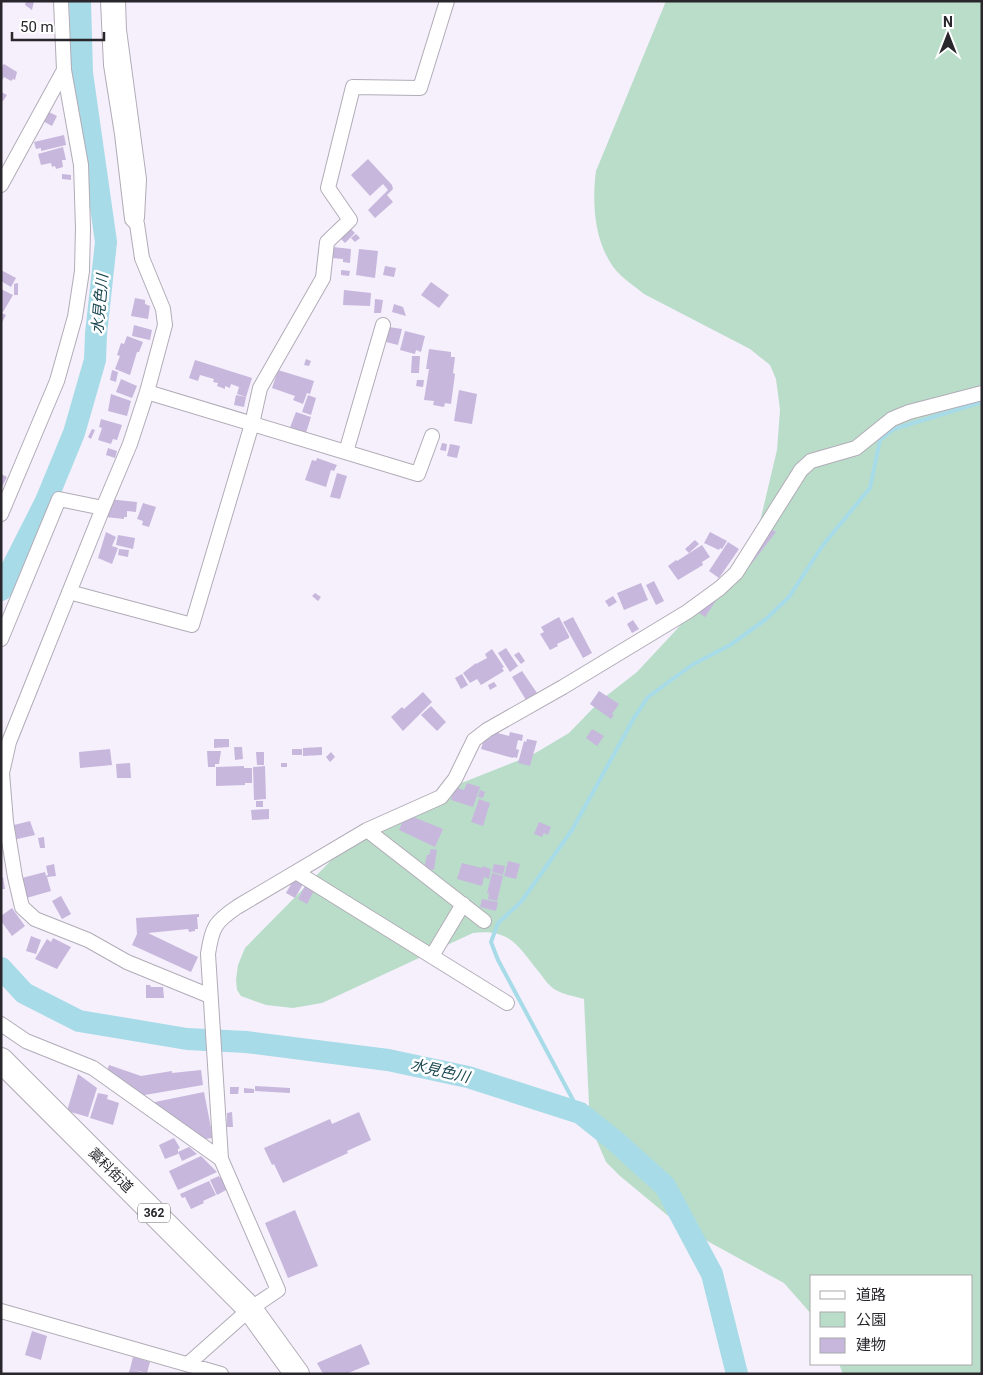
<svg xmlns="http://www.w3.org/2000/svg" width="983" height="1375" viewBox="0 0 983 1375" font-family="Roboto,'Noto Sans JP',sans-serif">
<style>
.green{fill:#baddca}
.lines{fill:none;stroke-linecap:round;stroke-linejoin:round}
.stream{stroke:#a7dbe7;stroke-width:4}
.river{stroke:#a7dbe7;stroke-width:22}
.building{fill:#c7b7dd}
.street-casing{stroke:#b1acb7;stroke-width:16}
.highway-casing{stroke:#b1acb7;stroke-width:26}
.street{stroke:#fff;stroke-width:14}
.highway{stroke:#fff;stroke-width:24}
.labels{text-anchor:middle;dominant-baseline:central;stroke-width:5;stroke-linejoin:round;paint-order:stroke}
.shield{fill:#fff;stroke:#69686b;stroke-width:1}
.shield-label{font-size:12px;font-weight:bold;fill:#29272c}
.street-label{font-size:14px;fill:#29272c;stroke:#fff}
.water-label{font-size:15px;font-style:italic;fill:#1b4852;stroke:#fff}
</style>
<rect width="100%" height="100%" fill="#f5f0fc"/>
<path class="green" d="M666,1H982V1374H843L839,1364H972V1276H812V1315L784,1283L709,1242L667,1215L620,1176L606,1162L590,1125L584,999C574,996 564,995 554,989C548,985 543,977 539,972C518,946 510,928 473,933L322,1003L293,1008L266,1005L241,996L237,990L236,980L238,965L245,948L364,827L401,807L532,755L569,733L601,700L637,672L744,557L758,530L777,450L780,410L776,379L770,365L750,349L644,294C633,285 617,275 610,262C594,236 592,201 596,171Z"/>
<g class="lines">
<path class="stream" d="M580,1113L498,960L491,942L498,923L521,902L572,830L634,718L648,697L692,665L730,645L765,620L789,597L823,545L870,488L880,440L894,429L982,402"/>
<path class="river" d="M1,590L46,501L74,433L95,360L96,334L106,242L82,73L80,1
M1,968L24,993L79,1021L187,1039L246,1042L388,1060L468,1077L580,1113L614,1140L665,1186L712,1274L737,1374"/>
</g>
<path class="building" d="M26,1H34L32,10L25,5Z
M4,64L17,72L15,80L13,79L11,81L4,77L1,82V67Z
M1,92L7,95L3,101L1,100Z
M47,111L57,116L52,126L41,120Z
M64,135L66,145L41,151V148L36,149L34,142Z
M63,147L66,160H62L63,167L56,169L55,166L52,167L51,163L41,165L38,154Z
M368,159L392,185L393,189L387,195L393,202L375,218L368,210L388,190L383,184L370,196L351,175Z
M62,174L71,175V180L62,179Z
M347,225L355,233L345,243L337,235Z
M356,234L360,238L355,242L351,238Z
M333,247L351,249L350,263L343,262V259L332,258Z
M359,249L378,251L375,278L356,275Z
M385,266L396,268L394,277L383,275Z
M1,270L16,278L11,287L1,281Z
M341,270L350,271L349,276L341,275Z
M431,282L449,295L439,308L421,295Z
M18,283V295H14V284Z
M1,289L13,295L3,312L1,311Z
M344,290L371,293L370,306L343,305Z
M135,298L145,300V304L150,306L148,319L131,316Z
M375,299L383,300L381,313H374Z
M394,304L403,307L406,316L392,312Z
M2,313L6,315L1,324V315Z
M134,325L152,330L150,340L132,336Z
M389,327L402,329L398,345L386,342Z
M405,331L425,336L421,352L416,350L415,354L400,350Z
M127,336L143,342L139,352H137L130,375L115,369L120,356L117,355L121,343L124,344Z
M429,349L451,352V357H455L453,373L455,374L451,404L445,403L444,407L433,405L434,401L424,400L429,369H426Z
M412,356H420L419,373H411Z
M306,359L311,361L309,366L304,365Z
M195,360L252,378L246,397L237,394L239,387L231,384L230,388L225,386V389L217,386L218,383L213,382L214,379L200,375L198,381L189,378Z
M112,370L118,372L116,382L110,380Z
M278,370L314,381L310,394L307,393L303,404L293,400L295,396L272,388Z
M121,379L137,386L132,398L116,392Z
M417,380H424L423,387L416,386Z
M459,390L477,394L472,424L454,421Z
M111,394L131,401L127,416L108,411Z
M236,395L246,397L244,407L234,405Z
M308,395L316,398L311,415L302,412Z
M296,412L311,417L305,436L289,430Z
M101,419L122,425L117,440L113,439L111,444L98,440L102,428L99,427Z
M92,429L95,430L91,439L88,437Z
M442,443L447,444L446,451L440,450Z
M450,444L460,446L457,458L447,456Z
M108,448L117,451L115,458L106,455Z
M317,458L337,465L334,471L331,470L326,487L305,480L312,460L316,461Z
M337,473L347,476L340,499L330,497Z
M1,474L7,477L1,489Z
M108,499L137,502L136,512L127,511V517H124V519L105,517Z
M143,503L156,507L149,527L142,525L143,521L137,519Z
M769,528L776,532L738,581L734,577Z
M106,532L116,537L112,546L118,548L112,564L98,558Z
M710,532L727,541L722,549L720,548L719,550L704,543Z
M118,535L135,538L133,549L116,545Z
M695,540L699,544L689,553L685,549Z
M728,542L739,549L719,578L709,571Z
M702,545L710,557L702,562L703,565L678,580L668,566L676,560L677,561Z
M119,549L129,550L128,557L118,555Z
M654,581L664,601L656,605L646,585Z
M641,583L648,600L624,610L617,593Z
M315,593L321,597L318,601L312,596Z
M613,596L617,602L609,607L605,601Z
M714,597L717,599L705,617L695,610Z
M559,617L569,636V638L557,644L558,646L550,650L540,634L544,632L541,627Z
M573,617L592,653L583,658L563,622Z
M633,620L639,629L632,633L627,624Z
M506,648L518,666L510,672L498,653Z
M492,649L504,667L502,668L504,671L481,685L477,679L470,683L463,673L476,663V664L487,658L485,654Z
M519,652L525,661L521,664L514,655Z
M522,671L537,693L526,700L512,677Z
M462,674L468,685L461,689L455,678Z
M494,682L497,686L490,690L488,685Z
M599,691L619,704L612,714L614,715L611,719L590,704Z
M423,692L432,702L403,731L391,717L402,707L404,709Z
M431,706L446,722L437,731L421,715Z
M592,729L604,736L597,746L586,738Z
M494,732L509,736L510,732L523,735L522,741L518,740L516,749L519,750L517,758L513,757V758L481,749L485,736L490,738Z
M214,739H229V747L214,748Z
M527,739L537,741L530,766L518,763L524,741L526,742Z
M234,747H242L243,759L235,760Z
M322,747V755L303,756V748Z
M110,749L112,765L80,768L79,752Z
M292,749H302V755H292Z
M207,751H221L219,764H215V767H208Z
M256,752H264V765H257Z
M331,752L335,757L330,762L326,757Z
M130,763L131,778H117L116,764Z
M281,763H287V767H281Z
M244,766V768H252V783H245V785L216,786V767Z
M265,766L266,799L254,800L253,767Z
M467,783L480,787L473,807L451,800L455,787L464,790Z
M480,790L485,792L483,798L478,797Z
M479,799L490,803L483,826L471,822Z
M256,801H263V807H256Z
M269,809V819L252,820L251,810Z
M406,814L443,829L435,847L399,830Z
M30,821L35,835L13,840L10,826Z
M539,822L551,827L548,835L544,833L542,837L534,834Z
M44,837L45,848H40L38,838Z
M431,849L437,850L434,870L424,868L427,855H429Z
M508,861L520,864L516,879L504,876Z
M462,863L482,868V866L491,869L489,879L484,877L482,886L457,879Z
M54,864L56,876L47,877L51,891L23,899L18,879L45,872L46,876L48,875L46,866Z
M494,864L505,866L503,875L492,872Z
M492,873L503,876L497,901L488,899L489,893H487Z
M3,877L5,889H1V878Z
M294,879L303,884L295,898L286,893Z
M305,886L314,891L307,904L298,899Z
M61,896L71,914L62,919L52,901Z
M482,899L498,902L496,911L480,907Z
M12,908L25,926L12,936L1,921V916Z
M199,914V917H197L198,929H195V931L189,932L188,929L148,933L198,957L191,972L132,945L137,934L136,918Z
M31,936L41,940L36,954L26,951Z
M53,938L71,947L57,969L35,959L47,939L51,942Z
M146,985H150L151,987H163L164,998H146Z
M109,1065L141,1076L172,1071V1073L201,1070L203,1085L139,1096L106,1074Z
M78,1074L97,1088L88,1117L67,1111Z
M255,1086L290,1088V1093L255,1091Z
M230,1087H239L238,1094H230Z
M244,1088L254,1089V1093H244Z
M204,1092L213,1138L205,1139L150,1103Z
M98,1093L108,1095L107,1099L119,1103L113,1125L90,1118Z
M232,1112L233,1127H227V1113Z
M359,1112L371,1140L347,1151L348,1153L283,1183L274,1164L272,1165L264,1148L330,1119L332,1124Z
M174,1138L180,1148L178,1149V1154L165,1159L159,1145Z
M189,1147L197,1154L182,1161L178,1152Z
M201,1156L217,1172L178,1190L169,1171Z
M219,1176L220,1178L223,1177L228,1189L217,1195L210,1180Z
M209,1181L216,1195L203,1201L204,1203L191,1209L185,1197L182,1198L180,1194Z
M295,1210L318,1266L288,1278L265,1223Z
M32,1331L47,1336L41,1360L25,1355Z
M361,1344L370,1364L346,1374H324L323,1372H322L317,1363Z
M133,1357L150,1362L147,1373L130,1369Z
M130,1369L144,1373V1374H128Z"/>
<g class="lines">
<g class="street-casing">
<path id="street" d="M108,1L111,65L122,134L132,219L137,224L142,258L163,309L165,325L147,392L130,444L103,508L9,742L2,773L6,822L15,877L22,907L35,919L88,940L127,962L210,996
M118,1L119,30L139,179L137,218
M1,185L64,70
M147,392L418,474L432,436
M346,452L383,325
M1,514L57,381L75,317L82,271L83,228L81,165L64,70L61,1
M69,592L192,625L252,424L260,388L323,278L327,242L350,220L328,188L353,87L420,88L447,1
M1,639L59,499L103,508
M367,830L484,921
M296,872L507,1003
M432,956L463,904
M1,1024L26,1041L93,1068L221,1159
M1,1311L221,1374
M188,1364L250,1309L278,1290L221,1159L208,954C212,927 215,922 237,907L367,830L441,797L455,779L474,740L487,730L563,687L687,612L720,588L736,573L801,470L811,461L856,448L892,419L909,412L982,393"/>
</g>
<g class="highway-casing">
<path id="highway" d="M1,1060L250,1309L297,1374"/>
</g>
<use href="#street" class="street"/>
<use href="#highway" class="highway"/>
</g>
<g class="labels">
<rect class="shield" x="138" y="1203.5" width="32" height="19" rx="4"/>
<g class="shield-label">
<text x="154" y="1213">362</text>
</g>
<g class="street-label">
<text transform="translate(111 1170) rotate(45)">藁科街道</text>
</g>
<g class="water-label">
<text transform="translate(100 304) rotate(-85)">水見色川</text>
<text transform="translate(440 1071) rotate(13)">水見色川</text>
</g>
</g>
<rect width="983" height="1375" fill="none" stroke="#29272c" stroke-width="5"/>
<rect x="810" y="1275" width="162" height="90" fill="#ffffff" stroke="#a9a9ab"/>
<rect x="820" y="1291" width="25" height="8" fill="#ffffff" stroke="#a9a9ab"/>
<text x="856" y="1300" font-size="15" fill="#29272c">道路</text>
<rect x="820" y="1312" width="25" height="15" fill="#baddca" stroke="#a9a9ab"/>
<text x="856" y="1325" font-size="15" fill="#29272c">公園</text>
<rect x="820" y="1338" width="25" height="15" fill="#c7b7dd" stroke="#a9a9ab"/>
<text x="856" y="1350" font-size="15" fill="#29272c">建物</text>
<g transform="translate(948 35)" stroke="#ffffff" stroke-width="4" paint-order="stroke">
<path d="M0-4L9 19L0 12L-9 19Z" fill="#29272c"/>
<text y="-8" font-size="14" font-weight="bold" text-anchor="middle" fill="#29272c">N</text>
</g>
<path d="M12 32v8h92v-8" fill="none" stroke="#29272c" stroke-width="2.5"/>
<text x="20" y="32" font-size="15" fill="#29272c" stroke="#ffffff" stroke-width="4" paint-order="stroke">50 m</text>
</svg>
